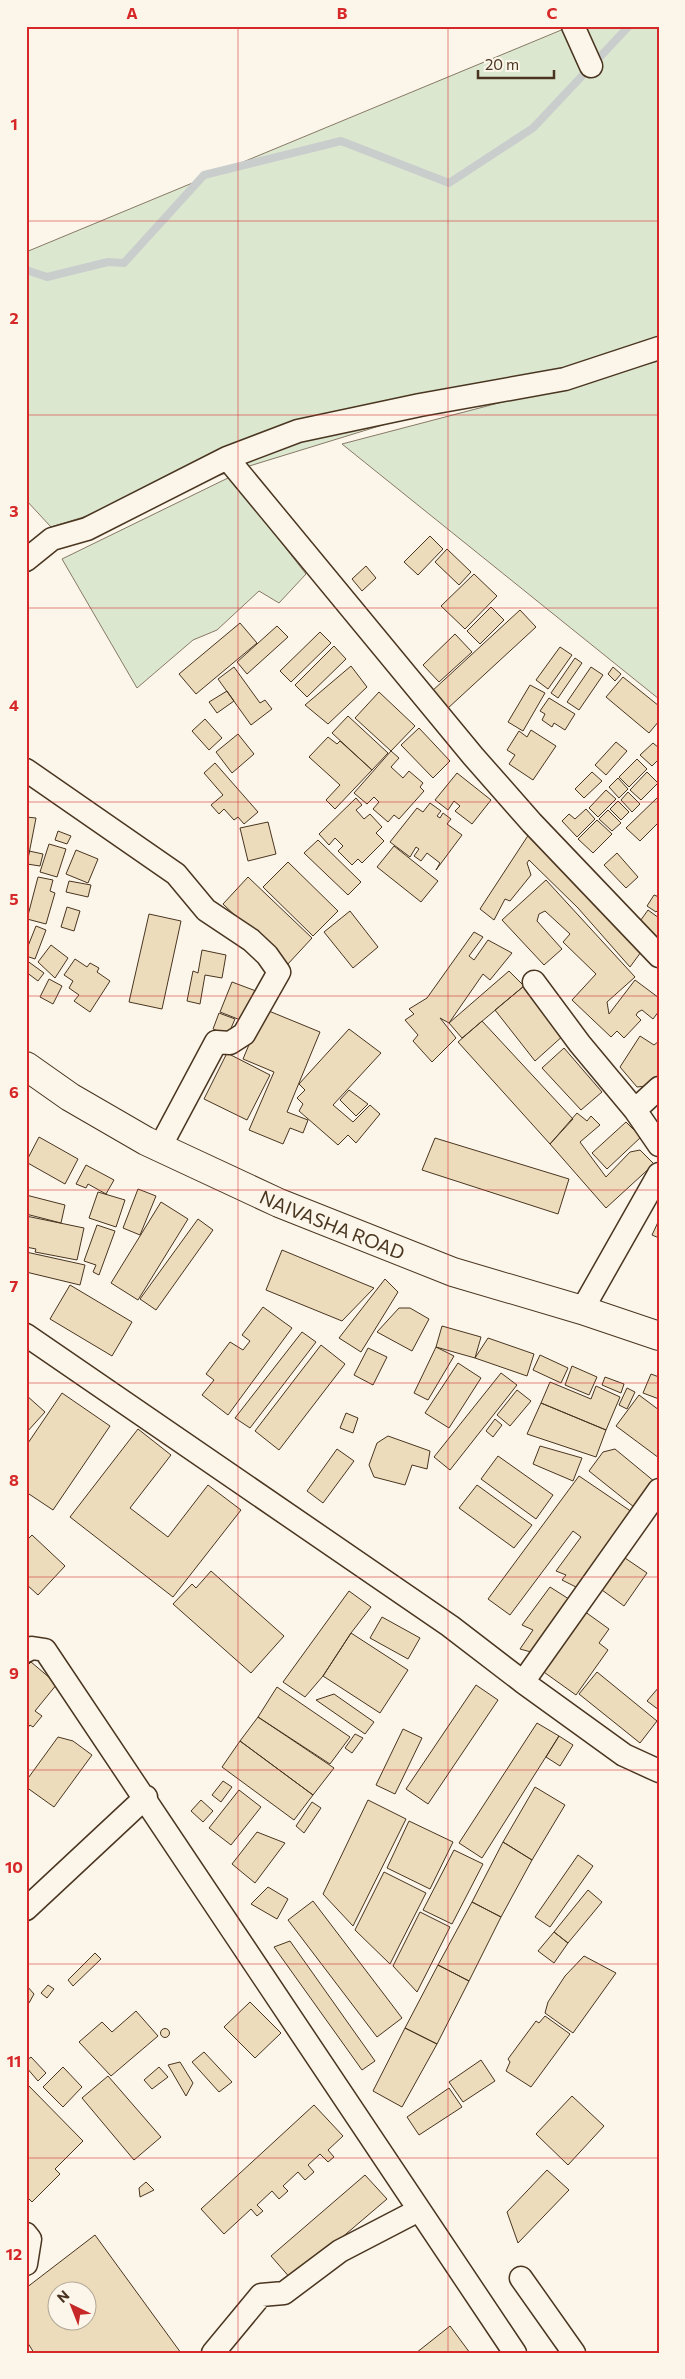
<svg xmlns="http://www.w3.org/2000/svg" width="685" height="2379" viewBox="0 0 685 2379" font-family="Commissioner,sans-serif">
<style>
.green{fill:#dce7d0;stroke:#887966}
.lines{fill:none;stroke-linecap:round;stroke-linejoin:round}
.stream{stroke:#c9cecd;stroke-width:8}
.building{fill:#ecdcbc;stroke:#4a3520;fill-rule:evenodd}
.minor-casing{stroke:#4a3520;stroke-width:25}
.secondary-casing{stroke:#4a3520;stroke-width:30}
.minor{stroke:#fbf6e9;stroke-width:22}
.secondary{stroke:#fbf6e9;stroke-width:28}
.grid{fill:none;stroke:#d62828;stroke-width:1;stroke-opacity:0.55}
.labels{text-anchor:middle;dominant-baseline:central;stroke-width:4;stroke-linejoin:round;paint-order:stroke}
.street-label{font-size:19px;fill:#4a3520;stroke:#fbf6e9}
.neatline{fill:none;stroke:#d62828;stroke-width:2}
.grid-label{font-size:16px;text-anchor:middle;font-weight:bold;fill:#d62828}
</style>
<rect width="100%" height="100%" fill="#fbf6e9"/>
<path class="green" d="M571,26H659V340L51,527L26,500V252Z
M659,361V699L342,444Z
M230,477L306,574L279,603L259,591L217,630L193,640L137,688L62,559Z"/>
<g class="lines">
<path class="stream" d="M26,270L47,277L108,262L124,263L204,175L341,141L449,183L533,128L629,26"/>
</g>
<path class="building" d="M430,536L443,549L418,575L404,562Z
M447,549L471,572L459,585L435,562Z
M366,566L376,578L362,591L352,579Z
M474,574L497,596L465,629L441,606Z
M491,607L504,620L480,644L467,631Z
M520,610L536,627L447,709L431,692Z
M240,623L257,643L196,694L179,674Z
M277,626L288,637L247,674L237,662Z
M320,632L331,643L291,682L280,671Z
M455,634L472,652L439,682L423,665Z
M334,646L346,659L307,697L295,685Z
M560,647L572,655L548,689L536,680Z
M575,658L582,663L558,698L551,693Z
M351,666L367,687L328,724L305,705Z
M234,667L260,703L265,700L272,709L251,725L218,679Z
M591,667L603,675L579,710L567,702Z
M613,667L621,674L615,681L608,674Z
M623,677L659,706V721L649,733L606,697Z
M530,685L545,693L523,731L508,722Z
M227,691L234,701L217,713L209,702Z
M379,692L415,726L391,751L355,718Z
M549,698L575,714L565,730L554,723L552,727L542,720L545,714L540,711Z
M348,716L388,753L372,770L332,733Z
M205,719L222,738L209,750L192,731Z
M419,728L450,761L433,778L401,745Z
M531,730L556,746L533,780L509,764L515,755L507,750L519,731L527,737Z
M238,734L254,754L232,773L216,752Z
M328,737L337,744L340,741L372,770L335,809L326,800L340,785L309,757Z
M616,742L627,751L606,775L595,765Z
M653,743L659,748V759L652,766L640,755Z
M391,751L399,758L391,767L403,778L409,771L423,783L420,787L424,791L399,819L394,815L388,822L373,809L379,802L374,797L367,804L354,793Z
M637,759L647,769L629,787L619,777Z
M215,763L258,812L244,824L238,817L234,820L224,809L219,814L211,805L223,795L204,773Z
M592,772L602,781L584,798L575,789Z
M647,772L658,783L641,800L630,790Z
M457,773L491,800L472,824L455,811L460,806L454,801L448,810L435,800Z
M618,778L628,789L619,798L609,787Z
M606,790L616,799L598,817L589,808Z
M628,792L640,804L632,812L621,800Z
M659,796V822L640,841L626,828Z
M356,798L362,805L356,810L364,819L370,814L382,827L376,833L384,841L362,863L358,859L352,865L338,851L343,846L335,838L329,845L319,834Z
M618,801L629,812L621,820L610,809Z
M430,803L441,811L437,816L440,818L443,813L451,819L447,824L462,835L436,870L440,863L427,853L421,861L414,856L419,849L416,847L410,857L390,842L417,808L423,812Z
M586,809L595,819L577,837L562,821L569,814L575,819Z
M608,810L621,823L612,831L599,819Z
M26,817L36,818L27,864H26Z
M597,820L612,834L593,853L578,839Z
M268,822L276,854L248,861L240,828Z
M58,831L71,836L67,844L55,840Z
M531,831L641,952L630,967L578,908L529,860L527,863L531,875L510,901L505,899L494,920L480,909Z
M318,840L361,882L348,895L304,853Z
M49,844L66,849L57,877L40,872Z
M394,846L438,881L421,902L377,867Z
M76,850L98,859L88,883L66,874Z
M29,851L43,854L40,866L27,864Z
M617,853L638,877L626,888L604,865Z
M288,862L338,911L313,936L263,887Z
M38,877L53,880L50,891L55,893L46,924L27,919Z
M248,877L312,938L287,965L223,904Z
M546,880L635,977L607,1002L609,1014L635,980L659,998V1011L653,1019L642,1010L638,1012L636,1015L641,1020L624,1038L617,1031L611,1037L572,1000L596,974L563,942L570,934L545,911L539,914L537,921L562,949L544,965L502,920Z
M69,881L91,885L88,897L66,892Z
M654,895L659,897V909L656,912L647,906Z
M67,907L80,911L74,931L61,927Z
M648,910L659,918V940L638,924Z
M350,911L378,947L353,968L324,932Z
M149,914L181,921L162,1009L129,1002Z
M36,926L46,930L35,959L26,956V951Z
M474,932L483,937L469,956L474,960L488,940L512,953L490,980L483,974L449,1023L440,1018L456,1038L432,1062L413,1041L418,1035L405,1020L414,1014L409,1009L427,998Z
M51,945L68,958L55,978L38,962Z
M202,950L226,955L222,978L205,975L200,1004L187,1001L193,971L198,973Z
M75,959L87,967L90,963L99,968L97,972L110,981L90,1012L74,1001L79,995L69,988L73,981L64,975Z
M26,960L44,973L38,981L26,972Z
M509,971L524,986L462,1038L449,1023Z
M49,979L62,986L53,1004L40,997Z
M232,982L256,991L243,1021L220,1012Z
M524,986L565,1034L535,1061L495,1010Z
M264,1009L320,1032L287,1112L308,1120L303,1133L290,1128L283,1144L249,1130L274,1072L243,1059Z
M219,1013L235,1019L228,1035L213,1029Z
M482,1021L573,1119L550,1144L458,1042Z
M349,1029L381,1053L333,1105L353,1122L370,1105L380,1114L356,1143L348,1135L338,1145L299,1111L303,1104L297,1098L305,1090L299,1084Z
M640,1036L654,1045L659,1041V1076L647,1086L637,1087L620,1067Z
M564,1048L602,1092L581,1110L542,1068Z
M227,1053L270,1075L247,1120L204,1099Z
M349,1090L368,1104L356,1116L340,1100Z
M577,1113L587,1121L591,1116L600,1125L580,1142L606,1177L630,1152L640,1150L654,1164L606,1208L550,1144Z
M626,1122L641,1137L607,1169L592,1153Z
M39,1137L78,1159L65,1184L26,1162Z
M435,1138L569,1179L558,1214L422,1170Z
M86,1165L114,1180L106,1194L88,1184L86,1188L76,1184Z
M138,1189L156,1196L140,1235L123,1228Z
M98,1192L125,1200L116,1227L89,1218Z
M26,1195L65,1205L61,1223L26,1214Z
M161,1202L188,1219L138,1300L111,1283Z
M26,1216L84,1228L77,1260L35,1252L36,1249L26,1247Z
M198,1219L213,1230L156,1310L140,1299Z
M659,1220V1238L652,1235Z
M97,1225L115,1231L99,1275L93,1272L96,1265L84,1261Z
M282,1250L374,1288L342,1321L266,1290Z
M26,1252L85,1265L80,1285L26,1272Z
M385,1279L398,1292L361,1352L339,1338Z
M70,1285L132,1322L112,1356L50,1319Z
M263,1307L292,1328L228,1415L202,1395L214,1380L206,1374L230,1342L243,1350L250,1341L242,1335Z
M399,1308H410L429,1319L412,1351L377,1332Z
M442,1326L481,1337L475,1358L436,1347Z
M302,1332L316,1342L250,1428L235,1418Z
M488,1338L534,1354L527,1376L475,1358Z
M321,1345L345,1364L279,1450L255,1431Z
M436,1347L454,1356L428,1400L414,1393Z
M368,1348L387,1357L373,1385L354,1375Z
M540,1355L568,1368L561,1383L533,1370Z
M458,1363L481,1378L449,1428L425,1413Z
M572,1366L597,1377L589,1395L565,1385Z
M501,1373L517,1385L450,1470L434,1457Z
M651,1374L659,1377V1399L643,1393Z
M605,1377L624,1384L621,1393L602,1385Z
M550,1382L591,1399L596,1386L620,1397L606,1430L541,1403Z
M627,1388L635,1392L627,1409L619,1405Z
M517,1390L531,1401L510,1426L497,1415Z
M62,1393L110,1426L53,1510L26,1492V1446Z
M26,1395L45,1412L26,1433Z
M639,1395L659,1410V1458L616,1426Z
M541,1403L606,1430L596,1457L527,1434Z
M346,1413L358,1418L353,1433L340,1428Z
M495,1419L502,1425L493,1437L486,1431Z
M138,1429L171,1455L130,1508L168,1537L208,1485L241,1510L173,1597L70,1517Z
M388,1436L430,1451L427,1469L412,1465L405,1485L374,1477L369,1465L377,1443Z
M540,1446L582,1458L573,1481L533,1464Z
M337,1449L354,1461L323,1503L307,1491Z
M615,1449L655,1482L634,1507L589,1471L603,1452Z
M498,1456L553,1495L536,1519L481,1479Z
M579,1476L632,1512L578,1588L562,1580L566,1575L556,1571L581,1537L573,1531L510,1615L488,1599Z
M477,1485L532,1525L514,1548L459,1508Z
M32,1535L65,1566L38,1595L26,1584V1541Z
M625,1558L647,1573L624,1606L602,1590Z
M211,1571L284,1636L251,1673L173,1604L192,1584L196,1588Z
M550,1587L572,1601L547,1639L542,1635L531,1652L520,1649L533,1630L522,1625Z
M349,1591L371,1607L351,1633L323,1676L305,1697L283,1682Z
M584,1611L609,1629L599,1643L608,1650L576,1695L541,1670Z
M382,1617L420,1638L408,1659L370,1638Z
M351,1633L408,1670L380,1713L323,1676Z
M31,1662L57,1684L35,1711L42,1716L33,1727L30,1725L26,1730V1667Z
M597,1672L657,1721L640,1743L579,1694Z
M476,1685L498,1700L428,1804L406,1789Z
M277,1687L350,1737L330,1764L258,1717Z
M659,1687V1710L647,1701Z
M334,1694L374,1722L365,1734L316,1700Z
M258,1717L334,1768L313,1795L240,1741Z
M537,1723L559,1736L482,1858L459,1843Z
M403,1729L422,1738L395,1794L376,1785Z
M355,1734L363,1738L352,1753L345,1748Z
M559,1736L573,1745L560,1766L546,1757Z
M58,1737L73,1741L92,1755L54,1807L26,1787V1781Z
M240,1741L313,1795L294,1820L222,1767Z
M223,1781L232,1787L221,1802L212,1795Z
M535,1787L565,1805L532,1860L503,1842Z
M239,1790L261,1807L231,1845L209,1828Z
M201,1800L213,1811L203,1822L191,1811Z
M368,1800L406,1819L353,1926L323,1894Z
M312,1802L321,1808L304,1833L296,1826Z
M409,1821L453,1842L430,1889L387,1868Z
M257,1832L285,1843L255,1883L232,1864Z
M503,1842L532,1860L501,1917L472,1902Z
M454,1850L483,1864L452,1924L423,1910Z
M578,1855L593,1866L550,1927L535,1917Z
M384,1872L426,1893L390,1964L355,1930Z
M268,1887L288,1899L277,1919L251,1904Z
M588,1890L602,1902L568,1943L554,1932Z
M313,1901L402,2018L377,2037L288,1920Z
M472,1902L501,1917L469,1981L438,1965Z
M420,1912L450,1927L417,1992L393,1966Z
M554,1932L568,1943L554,1963L538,1951Z
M290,1941L375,2061L362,2070L274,1947Z
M95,1953L101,1959L73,1986L68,1980Z
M584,1956L616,1973L573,2033L545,2013L548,2002L565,1976Z
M438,1965L469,1981L437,2044L405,2028Z
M48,1985L54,1989L47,1998L41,1993Z
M27,1986L34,1994L29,2003L26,2002Z
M250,2002L281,2033L255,2058L224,2027Z
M136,2011L158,2036L111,2076L79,2042L102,2022L112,2032Z
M545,2016L570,2034L531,2087L506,2071L510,2062L508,2059L536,2021L539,2023Z
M405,2028L437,2044L402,2107L373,2091Z
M160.5 2033a4.5 4.5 0 1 1 9 0a4.5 4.5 0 1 1-9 0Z
M204,2052L232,2082L219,2092L192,2062Z
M31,2057L46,2073L38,2081L26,2067V2061Z
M481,2060L495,2081L463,2102L449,2082Z
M180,2062L193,2083L186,2096L168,2065Z
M63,2067L82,2087L63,2107L43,2087Z
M159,2067L168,2077L152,2089L144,2080Z
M108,2076L161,2137L134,2160L82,2098Z
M26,2083L83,2141L55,2169L60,2174L32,2202L26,2196Z
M449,2088L462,2107L419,2135L407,2117Z
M572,2096L604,2126L568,2165L536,2134Z
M314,2105L343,2136L328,2150L334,2157L328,2162L320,2154L308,2165L314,2172L305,2180L298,2172L283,2186L288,2191L279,2199L272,2191L257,2205L263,2211L257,2216L251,2209L224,2234L201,2209Z
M547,2170L569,2190L518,2243L507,2212Z
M365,2175L387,2199L292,2280L271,2256Z
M146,2182L154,2190L140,2197L139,2188Z
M95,2235L181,2353H34L26,2340V2288ZM58,2292H88V2322H58Z
M450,2326L470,2353H416Z"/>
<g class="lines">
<g class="minor-casing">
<path id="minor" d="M573,26L591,66
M227,458L473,756L532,823L659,956
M26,560L52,539L87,529L227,458L298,431L420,405L565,379L659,348
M26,770L176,874L206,910L251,940L267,955L279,972L244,1034L230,1043L216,1042L160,1147
M534,982L580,1044L635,1110
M659,1088L635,1110L659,1145
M582,1310L659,1174
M26,1335L450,1626L523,1682L624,1755L659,1771
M26,1651L32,1648L45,1650L515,2353
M523,1682L659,1490
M26,1909L146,1797
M26,2234L30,2239L26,2264
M521,2278L574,2353
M213,2353L261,2295L284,2293L340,2251L419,2210"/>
</g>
<g class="secondary-casing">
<g id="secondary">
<path id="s1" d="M26,1066L70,1097L146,1141L279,1203L453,1272L582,1310L659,1336"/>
</g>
</g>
<use href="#minor" class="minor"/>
<use href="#secondary" class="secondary"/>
</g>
<path class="grid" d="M238,26V2353M448,26V2353M26,221H659M26,415H659M26,608H659M26,802H659M26,996H659M26,1190H659M26,1383H659M26,1577H659M26,1770H659M26,1964H659M26,2158H659"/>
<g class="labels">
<g class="street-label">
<text stroke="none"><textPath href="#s1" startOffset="346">NAIVASHA ROAD</textPath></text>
</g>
</g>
<rect width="685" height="2379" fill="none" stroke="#fbf6e9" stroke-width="55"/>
<g transform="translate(72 2306) rotate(317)"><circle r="24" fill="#fbf6e9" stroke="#b4a999"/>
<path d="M0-4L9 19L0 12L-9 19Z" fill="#c62828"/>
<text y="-8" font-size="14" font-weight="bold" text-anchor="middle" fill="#4a3520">N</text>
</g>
<path d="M478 70v8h76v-8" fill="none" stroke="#4a3520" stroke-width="2.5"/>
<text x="485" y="70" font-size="15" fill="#4a3520" stroke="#fbf6e9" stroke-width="4" paint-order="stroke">20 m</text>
<rect x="28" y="28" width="630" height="2324" class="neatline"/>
<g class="grid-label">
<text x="132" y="19">A</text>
<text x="342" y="19">B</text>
<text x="552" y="19">C</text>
<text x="14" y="130">1</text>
<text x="14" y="324">2</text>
<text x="14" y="517">3</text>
<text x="14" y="711">4</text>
<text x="14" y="905">5</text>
<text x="14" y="1098">6</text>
<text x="14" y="1292">7</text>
<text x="14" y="1486">8</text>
<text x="14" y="1679">9</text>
<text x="14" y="1873">10</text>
<text x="14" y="2067">11</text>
<text x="14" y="2260">12</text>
</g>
</svg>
